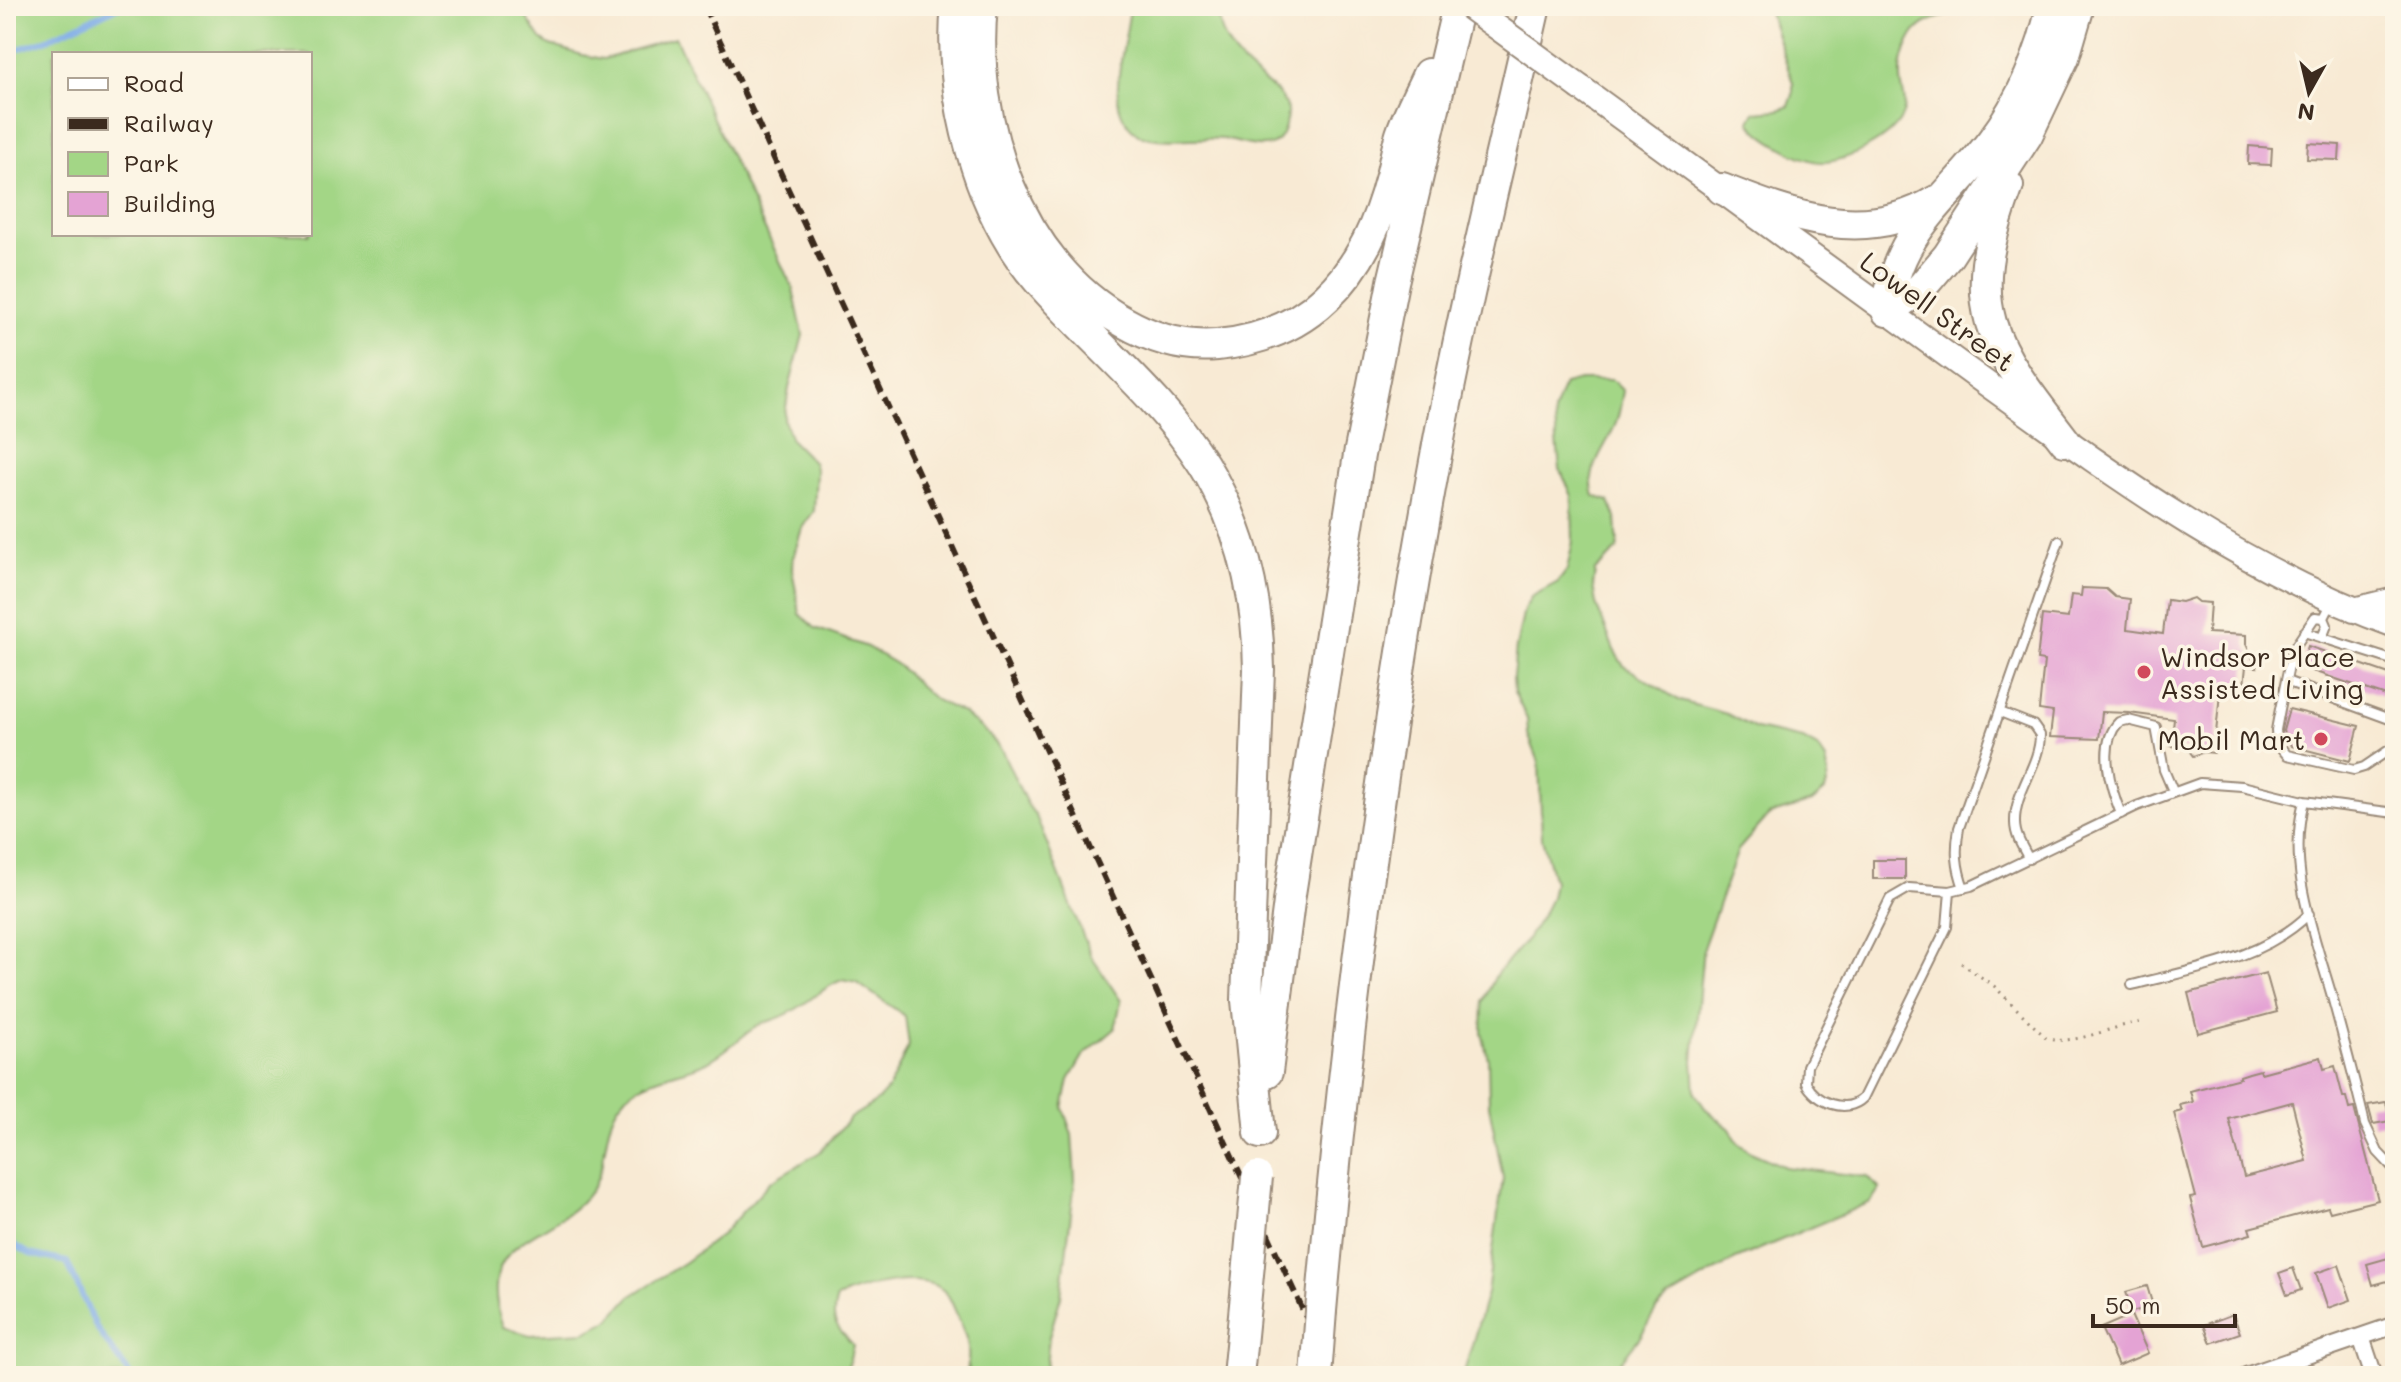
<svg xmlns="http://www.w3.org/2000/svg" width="2401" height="1382" viewBox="0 0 2401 1382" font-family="Mali,sans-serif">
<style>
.green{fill:#a3d686;stroke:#6f8052;stroke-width:2;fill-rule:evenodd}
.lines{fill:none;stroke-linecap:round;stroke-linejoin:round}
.stream{stroke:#7dace7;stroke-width:6}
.building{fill:#e4a3d4;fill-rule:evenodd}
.service-casing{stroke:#9a8a79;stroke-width:12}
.minor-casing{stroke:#9a8a79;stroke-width:20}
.secondary-casing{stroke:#9a8a79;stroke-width:28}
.motorway-casing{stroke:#9a8a79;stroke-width:34}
.path{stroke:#9a8a79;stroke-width:3;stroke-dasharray:2 6;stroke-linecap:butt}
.service{stroke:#fff;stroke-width:8}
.minor{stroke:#fff;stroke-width:16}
.secondary{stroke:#fff;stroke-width:24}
.motorway{stroke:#fff;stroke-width:30}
.rail{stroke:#3b2a1e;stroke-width:6;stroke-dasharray:12 6;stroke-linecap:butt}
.secondary-bridge-casing{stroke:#9a8a79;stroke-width:28;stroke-linecap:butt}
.motorway-bridge-casing{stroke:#9a8a79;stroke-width:34;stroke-linecap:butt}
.secondary-bridge{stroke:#fff;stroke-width:24}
.motorway-bridge{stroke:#fff;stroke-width:30}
.poi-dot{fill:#d1495b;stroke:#fcf5e5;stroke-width:3}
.labels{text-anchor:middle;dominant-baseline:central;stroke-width:7;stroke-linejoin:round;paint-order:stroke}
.street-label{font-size:28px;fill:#3b2a1e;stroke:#fcf5e5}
.poi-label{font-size:28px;fill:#3b2a1e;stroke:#fcf5e5;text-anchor:start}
</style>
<rect width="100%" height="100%" fill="#fcf5e5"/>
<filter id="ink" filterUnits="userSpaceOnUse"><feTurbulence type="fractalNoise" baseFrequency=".0125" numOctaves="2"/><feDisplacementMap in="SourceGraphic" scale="16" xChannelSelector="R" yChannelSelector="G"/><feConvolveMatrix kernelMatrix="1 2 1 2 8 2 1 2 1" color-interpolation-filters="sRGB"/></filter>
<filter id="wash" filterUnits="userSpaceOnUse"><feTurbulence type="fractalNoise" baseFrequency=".006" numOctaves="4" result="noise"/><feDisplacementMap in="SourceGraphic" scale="32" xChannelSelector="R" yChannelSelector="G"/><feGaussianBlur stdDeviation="1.8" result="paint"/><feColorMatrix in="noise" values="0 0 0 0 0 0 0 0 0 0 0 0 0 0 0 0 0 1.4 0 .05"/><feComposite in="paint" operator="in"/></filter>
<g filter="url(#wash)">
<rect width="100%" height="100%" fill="#f8ead4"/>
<path class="green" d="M6,6H519L541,39L550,45L582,55L603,59L615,56L675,37L793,289L803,335L789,388L784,420L791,440L813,462L816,472L814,511L802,528L793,558L792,569L800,614L815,628L867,647L896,664L935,700L963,713L988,734L1002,751L1027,804L1036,816L1091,956L1121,1001L1115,1029L1083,1056L1069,1080L1063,1108L1072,1135L1075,1180L1061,1296L1049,1337L1045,1376H967C970,1347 969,1342 957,1315C954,1308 951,1299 946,1293C923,1269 862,1287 837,1298C829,1323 837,1327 853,1345L846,1376H6ZM54,54H310V234H54ZM842,980L857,983L905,1016L909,1045L888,1089L877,1101L850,1118L820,1152L770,1182L722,1234L685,1262L630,1297L609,1320L585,1332L530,1335L503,1327C469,1229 563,1242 595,1184C607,1163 603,1126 620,1103C639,1077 680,1075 707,1062C725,1053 740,1037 757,1026C766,1021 776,1020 785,1015C806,1006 820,988 842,980Z
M1130,6H1219C1215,70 1290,83 1287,114C1286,123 1284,136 1276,142C1264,152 1237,141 1223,139C1196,136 1168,144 1143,136C1132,133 1123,119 1120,109C1112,86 1128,33 1130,6Z
M1767,6H1969C1952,18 1929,15 1915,32C1906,44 1900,64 1901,78C1901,90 1908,102 1903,114C1894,138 1847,162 1822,162C1803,162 1758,137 1750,121L1755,112L1779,110L1789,106L1793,95V83Z
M1580,380H1612L1623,391C1621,401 1620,413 1616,423C1606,449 1585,467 1594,496L1609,501L1616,517L1618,549L1595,571L1593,586L1596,604L1614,650L1623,665L1680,701L1727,714L1756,729L1803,739L1817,747L1826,760L1829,776L1825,791L1812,802L1769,815L1738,850L1703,948L1693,1061L1695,1093L1705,1108L1730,1129L1739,1144L1753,1153L1785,1167L1867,1177L1880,1189L1871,1202L1736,1259L1667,1299L1656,1310L1640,1337L1609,1376H1463L1487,1293L1503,1178L1489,1105L1488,1059L1482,1032L1483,1002L1497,973L1527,939L1544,912L1551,898L1554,882L1542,838L1539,762L1528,734L1527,719L1514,692L1513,677L1516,647L1524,610L1531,597L1558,582L1567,570L1573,541L1572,496L1560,469L1554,412L1564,384Z"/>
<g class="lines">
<path class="stream" d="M6,53L43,41L120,6
M6,1240L30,1254L67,1262L97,1329L131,1376"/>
</g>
<g id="blocks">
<path class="building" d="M2308,143L2340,145L2339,160L2307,159Z
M2249,146L2272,148L2271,165L2248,164Z
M2082,588L2106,589L2115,597L2130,599L2127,629L2163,634L2167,600L2181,602L2193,598L2198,602L2210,603L2208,633L2246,635V644L2257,667L2246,666L2244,686L2228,685L2227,694L2220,693L2214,753L2204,752L2193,756L2187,748L2171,746L2174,719L2129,713L2102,712L2099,739L2050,737L2053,712L2039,710L2044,661L2037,660L2042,615L2068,618L2071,595L2081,596Z
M2308,646L2395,676V699L2301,667Z
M2289,709L2359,726L2350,761L2291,746L2283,731Z
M1873,860H1905V879H1873Z
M2266,973L2277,1012L2198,1033L2188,993Z
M2321,1057L2324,1069L2335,1066L2343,1097H2346L2349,1109L2354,1108L2378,1200L2330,1212L2328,1207L2249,1228L2251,1234L2203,1247L2190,1198L2196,1197L2174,1113L2182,1111L2180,1105L2193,1102L2190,1091L2240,1078V1076L2249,1073L2260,1070L2261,1073ZM2292,1102L2307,1161L2244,1177L2229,1119Z
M2386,1102L2390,1121L2373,1124L2368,1105Z
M2395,1256V1279L2373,1285L2367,1264Z
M2339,1265L2351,1300L2328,1308L2316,1273Z
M2293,1268L2301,1290L2287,1295L2279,1273Z
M2147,1286L2153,1306L2132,1312L2126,1292Z
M2233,1314L2240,1333L2211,1343L2204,1325Z
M2131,1315L2148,1353L2118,1366L2101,1328Z"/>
</g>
</g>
<g filter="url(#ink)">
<use href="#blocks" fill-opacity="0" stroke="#9a8a79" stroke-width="2"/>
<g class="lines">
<g class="service-casing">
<path id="service" d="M2324,618L2315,617L2292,651L2280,709L2276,730L2277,743L2287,755L2354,770L2364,767L2395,746
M2304,632L2395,661
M2322,638L2327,625L2324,618L2332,602
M2286,681L2395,721
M2000,712L2033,725L2040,735C2040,765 2014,792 2015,823C2015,836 2023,848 2029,859
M2304,801C2287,866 2313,931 2331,993C2343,1037 2355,1080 2365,1124L2378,1152L2395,1170
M2121,814C2111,789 2097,744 2119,722L2128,720L2156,727L2164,770L2173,791
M1964,888C1956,866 1955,850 1959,828L2059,541
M1950,891L1947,927L1863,1098C1846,1115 1816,1102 1806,1083L1807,1066L1890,899L1909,888L1950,891L1971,886L2137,806L2200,783L2242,786L2304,801L2395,813
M2132,985C2193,969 2262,960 2309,914"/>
</g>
<g class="minor-casing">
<path id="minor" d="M2361,1337L2374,1376
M2246,1376L2395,1325"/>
</g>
<g class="secondary-casing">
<path id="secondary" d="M1581,88C1713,183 1844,280 1976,376C2108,471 2241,570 2395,625
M2354,610L2395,600"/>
</g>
<g class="motorway-casing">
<path id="motorway" d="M957,6C947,94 979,213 1038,280C1092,342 1160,395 1204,465C1242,527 1258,597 1259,669L1247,1000L1260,1133
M982,6C970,121 1018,264 1124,322C1152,338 1184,348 1217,345C1258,341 1296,327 1326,298C1361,265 1379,222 1391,176C1395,161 1397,144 1403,129C1410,110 1420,92 1428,74
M2008,186C1962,309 1990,344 2065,441
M1722,189C1793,217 1865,244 1936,201
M1887,311L1920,289L1948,256L2027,135L2064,57L2079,6
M1887,311C1896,230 1947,201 1992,141C2021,103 2043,52 2052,6
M1267,1072L1290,894L1359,455L1393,282L1458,6
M1321,1311C1346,1026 1383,742 1435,461C1463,308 1501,157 1535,6
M1238,1376L1249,1264"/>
</g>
<path class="path" d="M1961,963L1994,986L2047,1039C2079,1045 2110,1026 2141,1022"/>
<use href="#service" class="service"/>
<use href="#minor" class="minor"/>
<use href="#secondary" class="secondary"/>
<use href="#motorway" class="motorway"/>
<path class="rail" d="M704,6L1333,1376"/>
<g class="secondary-bridge-casing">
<path id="secondary-bridge" d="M1468,6L1581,88"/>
</g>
<g class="motorway-bridge-casing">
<path id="motorway-bridge" d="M1249,1264L1257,1177
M1316,1376L1321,1311"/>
</g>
<use href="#secondary-bridge" class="secondary-bridge"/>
<use href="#motorway-bridge" class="motorway-bridge"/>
</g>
</g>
<g class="poi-dot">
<circle cx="2144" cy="672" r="8"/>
<circle cx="2321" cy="739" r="8"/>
</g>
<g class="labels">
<g class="street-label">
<text transform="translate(1938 311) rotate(36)">Lowell Street</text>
</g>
<g class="poi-label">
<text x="2160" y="656">Windsor Place<tspan x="2160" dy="32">Assisted Living</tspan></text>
<text x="2305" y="739" text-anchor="end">Mobil Mart</text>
</g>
</g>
<rect width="2401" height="1382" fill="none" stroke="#fcf5e5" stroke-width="32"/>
<rect x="52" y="52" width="260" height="184" fill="#fcf5e5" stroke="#afa495" stroke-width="2"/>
<rect x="68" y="78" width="40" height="12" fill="#ffffff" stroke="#afa495" stroke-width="2"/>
<text x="124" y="92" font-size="24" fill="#3b2a1e">Road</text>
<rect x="68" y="118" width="40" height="12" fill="#3b2a1e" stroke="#afa495" stroke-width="2"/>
<text x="124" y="132" font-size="24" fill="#3b2a1e">Railway</text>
<rect x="68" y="152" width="40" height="24" fill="#a3d686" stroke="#afa495" stroke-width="2"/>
<text x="124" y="172" font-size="24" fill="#3b2a1e">Park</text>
<rect x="68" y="192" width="40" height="24" fill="#e4a3d4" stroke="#afa495" stroke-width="2"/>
<text x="124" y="212" font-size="24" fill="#3b2a1e">Building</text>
<g transform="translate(2309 92) rotate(188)" stroke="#fcf5e5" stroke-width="6" paint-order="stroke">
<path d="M0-6L14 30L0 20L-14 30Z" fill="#3b2a1e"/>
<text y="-12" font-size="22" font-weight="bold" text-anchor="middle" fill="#3b2a1e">N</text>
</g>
<path d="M2093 1314v12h142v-12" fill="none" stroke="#3b2a1e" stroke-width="4"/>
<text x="2105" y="1314" font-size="24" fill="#3b2a1e" stroke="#fcf5e5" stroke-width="6" paint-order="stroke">50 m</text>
</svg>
